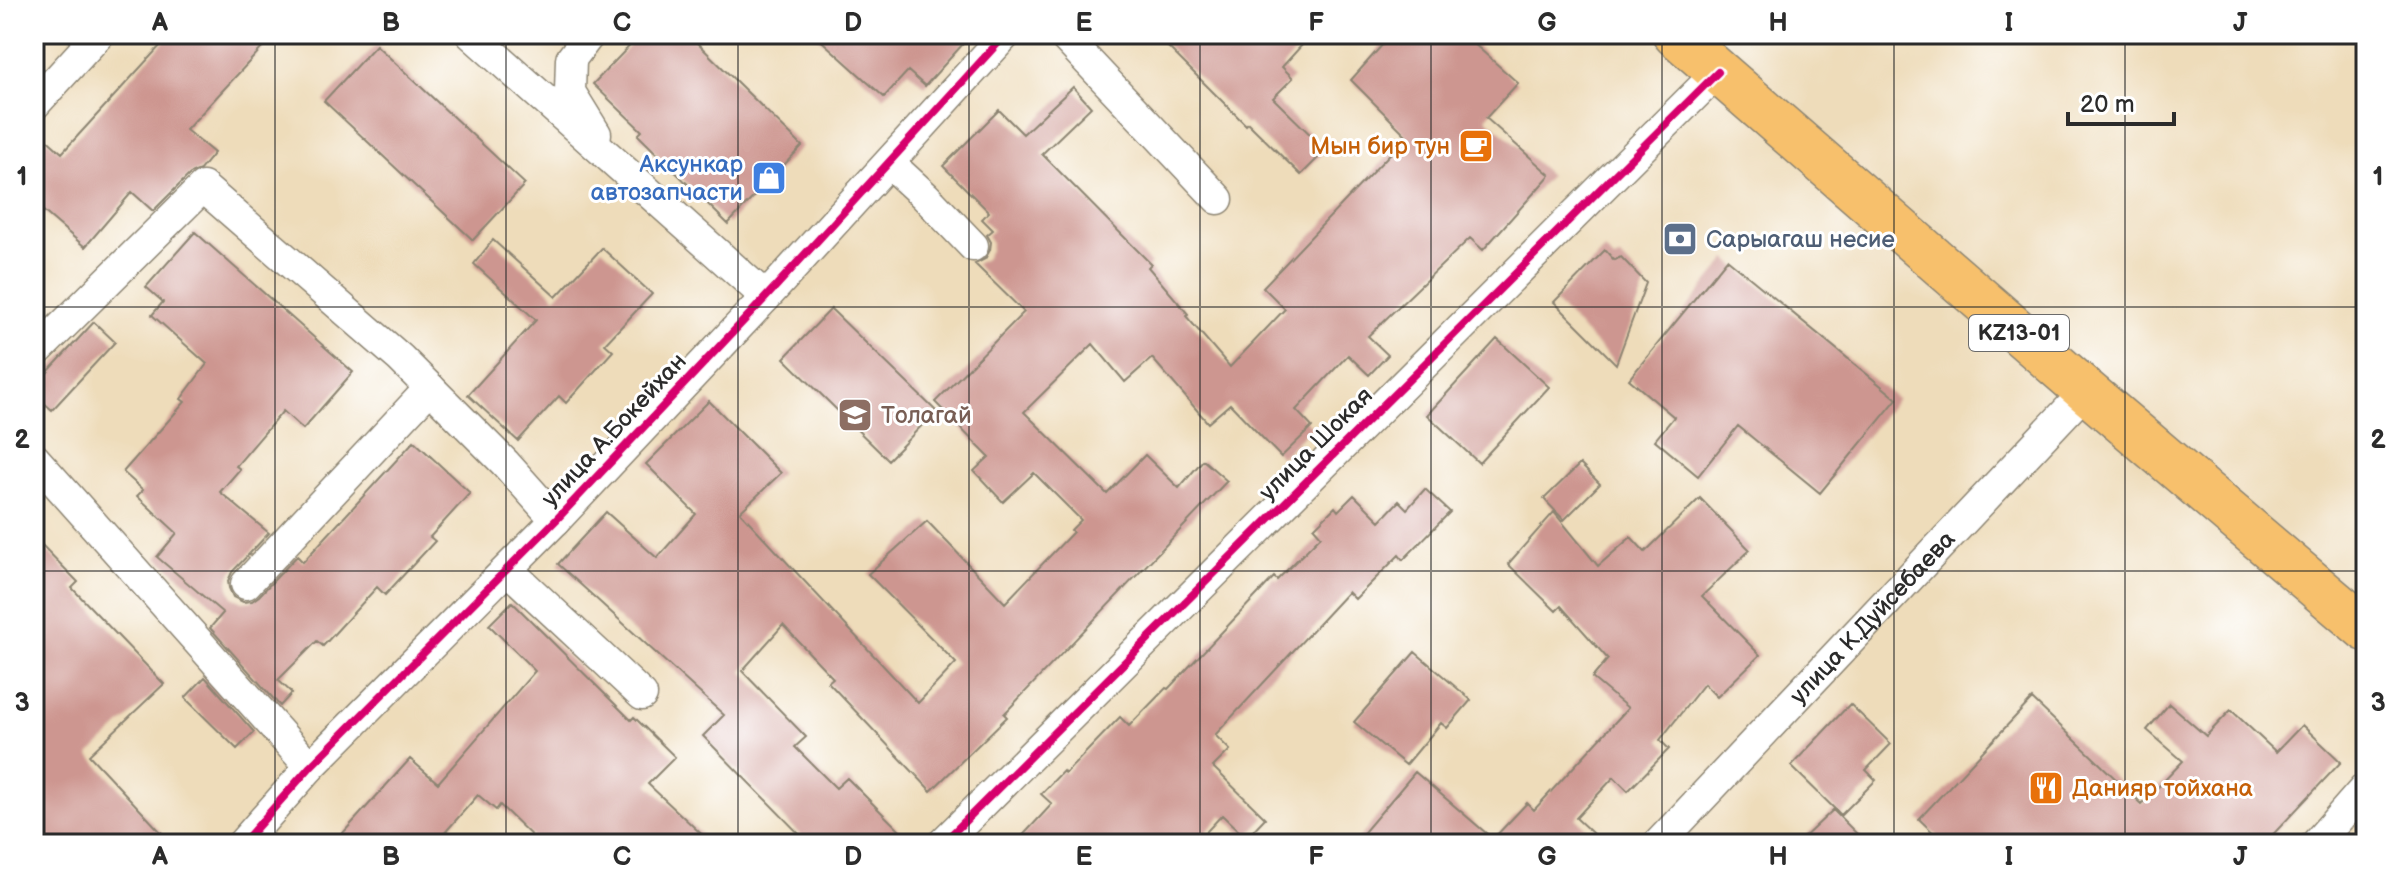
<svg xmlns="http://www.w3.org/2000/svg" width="2400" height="878" viewBox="0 0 2400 878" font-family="'Balsamiq Sans',sans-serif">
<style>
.building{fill:#cd9690}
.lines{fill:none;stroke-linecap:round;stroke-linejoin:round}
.street-casing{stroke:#8c8472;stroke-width:33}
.highway-casing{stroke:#8c8472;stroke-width:47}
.street{stroke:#fff;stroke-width:30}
.highway{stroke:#f7c06c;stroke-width:44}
.cycleway-casing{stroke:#fff;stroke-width:13}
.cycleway{stroke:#d6006c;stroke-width:8}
.grid{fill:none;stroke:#2b2b2b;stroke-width:2;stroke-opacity:0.55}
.labels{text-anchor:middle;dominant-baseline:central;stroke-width:6;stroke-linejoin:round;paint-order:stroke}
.shield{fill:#fff;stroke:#6b6b6b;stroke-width:2}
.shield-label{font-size:22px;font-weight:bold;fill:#2b2b2b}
.food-label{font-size:24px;fill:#c56008;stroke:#fff;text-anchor:end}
.shop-label{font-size:24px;fill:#366cbe;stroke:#fff;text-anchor:end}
.service-label{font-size:24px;fill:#4e5e75;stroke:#fff;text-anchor:start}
.education-label{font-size:24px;fill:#785e54;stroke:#fff;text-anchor:start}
.street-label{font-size:24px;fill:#2b2b2b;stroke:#fff}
.neatline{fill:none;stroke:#2b2b2b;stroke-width:3}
.grid-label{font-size:26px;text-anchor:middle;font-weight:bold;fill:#2b2b2b}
</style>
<rect width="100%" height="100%" fill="#fff"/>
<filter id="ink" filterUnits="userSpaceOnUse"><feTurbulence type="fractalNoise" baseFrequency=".0125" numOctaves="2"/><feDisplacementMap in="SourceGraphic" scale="16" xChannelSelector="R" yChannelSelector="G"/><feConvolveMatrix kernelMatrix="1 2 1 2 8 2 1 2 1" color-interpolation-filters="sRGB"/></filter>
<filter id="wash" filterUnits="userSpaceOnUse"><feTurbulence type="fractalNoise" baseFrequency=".006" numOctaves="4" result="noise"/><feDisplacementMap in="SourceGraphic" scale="32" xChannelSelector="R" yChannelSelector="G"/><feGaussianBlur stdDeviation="1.8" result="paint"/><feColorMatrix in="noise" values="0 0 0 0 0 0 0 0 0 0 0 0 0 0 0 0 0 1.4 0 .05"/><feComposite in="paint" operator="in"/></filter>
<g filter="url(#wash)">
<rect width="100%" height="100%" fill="#eedcba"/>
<g id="blocks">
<path class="building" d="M171,34H275L186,130L214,153L200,170L190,174L153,211L132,192L85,247L34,203V128L62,153Z
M641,34H688L802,146L728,224L638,135L642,131L593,84Z
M814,34H972L925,86L908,71L884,97Z
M1155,34H1312L1282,67L1293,78L1273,98L1326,150L1301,175L1248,123L1246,125Z
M1392,34H1463L1518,83L1486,118L1550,175L1483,250L1470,238L1368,336L1388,355L1369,375L1348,355L1296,410L1312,427L1281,457L1230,404L1208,423L1152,358L1125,382L1093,344L1024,412L1107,494L1145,455L1179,488L1203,460L1227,481L1004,714L1007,717L931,791L828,682L833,678L783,625L742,671L806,737L795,747L836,788L847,778L913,844H809L703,736L724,715L558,564L606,512L657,558L696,514L646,464L709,401L781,473L740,512L918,703L956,663L868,574L927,521L1005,603L1073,532L1071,530L1081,520L1034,473L1003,502L974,471L989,457L935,402L1024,312L975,264L985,259L990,250L991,242L987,235L993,230L982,219L989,212L943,166L999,110L1023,134L1073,87L1091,107L1042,154L1151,264L1148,267L1188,314L1186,316L1230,367L1285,309L1263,287L1407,136L1351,80Z
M376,45L525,184L473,240L324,101Z
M195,232L353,372L303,429L283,411L236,466L240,469L220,492L269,533L232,572L228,581L229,588L233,597L243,602L252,601L259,596L297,556L303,562L414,441L470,493L430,537L435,541L385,595L377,587L323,646L317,641L278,680L292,693L280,706L210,628L223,613L157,557L177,533L137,496L143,490L123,472L185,402L181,399L207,364L152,315L163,302L146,287Z
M493,240L556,297L602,248L652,294L605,344L613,351L566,403L559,396L518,441L468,395L536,320L474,264Z
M1605,250L1614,260L1621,257L1646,283L1616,364L1554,302Z
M1727,259L1897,399L1820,493L1738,426L1698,476L1655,440L1674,417L1629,379Z
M831,309L936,411L888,460L784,358Z
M94,322L115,342L52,410L34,394V387Z
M1497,339L1549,387L1479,463L1427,415Z
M1580,464L1600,484L1564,520L1544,499Z
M1425,489L1450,512L1403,560L1399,555L1355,599L1348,592L1215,735L1230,750L1213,767L1265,818L1246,838L1222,815L1195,844H1015L1052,804L1041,794L1063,771L1065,774L1120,717L1129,726L1166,688L1168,689L1274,577L1277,580L1321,536L1314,528L1335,507L1338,511L1354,495L1380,521L1399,501L1407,509Z
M1700,498L1750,550L1702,596L1760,655L1717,697L1704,684L1660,740L1669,749L1628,791L1614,777L1576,818L1604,844H1354L1415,772L1493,839L1527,803L1534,810L1628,708L1592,678L1608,659L1561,606L1556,611L1508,564L1554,512L1598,566L1631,537L1645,552Z
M34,537L78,582L72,588L164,684L89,755L172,844H34V815L47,803L34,791Z
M512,602L631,720L634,717L675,757L648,784L712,844H540L500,805L496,810L478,795L435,844H333L410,759L438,783L535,671L489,625Z
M1415,652L1471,700L1447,728L1441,723L1406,765L1354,722Z
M205,677L254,732L237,749L185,698Z
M2032,699L2142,804L2183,761L2147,730L2169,704L2206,736L2231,710L2276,752L2302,725L2341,762L2264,844H1945L1919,819Z
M1850,704L1891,744L1866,770L1876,780L1841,815L1791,766Z
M1833,810L1867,844H1797Z"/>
</g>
</g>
<g filter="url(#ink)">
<use href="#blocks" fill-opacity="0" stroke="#8c8472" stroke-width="2"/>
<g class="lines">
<g class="street-casing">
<g id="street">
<path d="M471,34L766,297"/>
<path d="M590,34L571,59L570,92L596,134"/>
<path d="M1062,34L1218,199"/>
<path d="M34,105L99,34"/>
<path d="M889,163L925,196L973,246"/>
<path d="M34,354L203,187L400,358L505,463L556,520"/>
<path d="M34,458L310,767"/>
<path d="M508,570L642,695"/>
<path d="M246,584L430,388"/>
<path d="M242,844L310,767L556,520L766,297L1006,34"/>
<path d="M942,844L1718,72"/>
<path id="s1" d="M1658,844L2086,391"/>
<path d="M2316,844L2366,787"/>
</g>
</g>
<g class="highway-casing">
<path id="highway" d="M1675,34L2086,391L2366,629"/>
</g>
<use href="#street" class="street"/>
<use href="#highway" class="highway"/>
<g class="cycleway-casing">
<path id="cycleway" d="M242,844L310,767L556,520L766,297L1006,34
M942,844L1718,72"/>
</g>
<use href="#cycleway" class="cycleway"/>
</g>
</g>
<path class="grid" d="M275,34V844M506,34V844M738,34V844M969,34V844M1200,34V844M1431,34V844M1662,34V844M1894,34V844M2125,34V844M34,307H2366M34,571H2366"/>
<defs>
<g id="cafe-square" transform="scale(1.8)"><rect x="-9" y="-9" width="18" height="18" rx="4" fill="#e8710a" stroke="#fff"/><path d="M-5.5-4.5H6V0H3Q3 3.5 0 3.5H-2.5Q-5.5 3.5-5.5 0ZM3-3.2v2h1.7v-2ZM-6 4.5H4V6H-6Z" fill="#fff"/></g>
<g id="shop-square" transform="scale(1.8)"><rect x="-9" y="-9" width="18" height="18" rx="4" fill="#3f7fe0" stroke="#fff"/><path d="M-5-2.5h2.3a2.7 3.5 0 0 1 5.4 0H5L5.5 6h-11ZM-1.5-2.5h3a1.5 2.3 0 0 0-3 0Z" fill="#fff"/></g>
<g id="bank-square" transform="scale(1.8)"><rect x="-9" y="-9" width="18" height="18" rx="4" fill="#5c6f8a" stroke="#fff"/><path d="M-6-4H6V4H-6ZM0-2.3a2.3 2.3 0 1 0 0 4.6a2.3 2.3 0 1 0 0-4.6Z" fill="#fff"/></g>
<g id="school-square" transform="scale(1.8)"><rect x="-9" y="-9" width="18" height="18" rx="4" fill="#8d6e63" stroke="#fff"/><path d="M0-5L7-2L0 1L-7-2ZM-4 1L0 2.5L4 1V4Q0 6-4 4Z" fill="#fff"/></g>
<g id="restaurant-square" transform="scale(1.8)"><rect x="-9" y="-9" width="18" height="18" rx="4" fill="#e8710a" stroke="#fff"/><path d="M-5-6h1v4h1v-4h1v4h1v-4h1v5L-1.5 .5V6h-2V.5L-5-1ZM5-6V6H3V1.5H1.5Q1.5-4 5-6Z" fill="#fff"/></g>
</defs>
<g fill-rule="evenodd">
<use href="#cafe-square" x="1476" y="146"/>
<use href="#shop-square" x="769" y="178"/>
<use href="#bank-square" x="1680" y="239"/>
<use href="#school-square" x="855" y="415"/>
<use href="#restaurant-square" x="2046" y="788"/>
</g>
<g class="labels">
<rect class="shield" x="1969" y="315" width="100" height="36" rx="6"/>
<g class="shield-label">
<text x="2019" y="333">KZ13-01</text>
</g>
<g class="food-label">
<text x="1450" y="146">Мын бир тун</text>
<text x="2072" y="788" text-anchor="start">Данияр тойхана</text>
</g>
<g class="shop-label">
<text x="743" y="164">Аксункар<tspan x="743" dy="28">автозапчасти</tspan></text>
</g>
<g class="service-label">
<text x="1706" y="239">Сарыагаш несие</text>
</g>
<g class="education-label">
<text x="881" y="415">Толагай</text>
</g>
<g class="street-label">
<text transform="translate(614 430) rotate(-47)">улица А.Бокейхан</text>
<text transform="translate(1316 444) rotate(-45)">улица Шокая</text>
<text stroke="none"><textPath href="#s1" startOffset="312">улица К.Дуйсебаева</textPath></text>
</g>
</g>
<rect width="2400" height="878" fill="none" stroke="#fff" stroke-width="88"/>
<path d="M2068 112v12h106v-12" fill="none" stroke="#2b2b2b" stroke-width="4"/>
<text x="2080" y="112" font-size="24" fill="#2b2b2b" stroke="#ffffff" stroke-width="6" paint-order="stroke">20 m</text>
<rect x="44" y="44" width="2312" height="790" class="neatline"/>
<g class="grid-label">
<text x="160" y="31">A</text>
<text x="391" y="31">B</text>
<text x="622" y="31">C</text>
<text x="853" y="31">D</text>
<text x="1084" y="31">E</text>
<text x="1316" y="31">F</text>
<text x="1547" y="31">G</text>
<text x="1778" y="31">H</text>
<text x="2009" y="31">I</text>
<text x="2240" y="31">J</text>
<text x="22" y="185">1</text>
<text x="2378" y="185">1</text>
<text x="22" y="448">2</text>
<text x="2378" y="448">2</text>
<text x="22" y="711">3</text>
<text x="2378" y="711">3</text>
<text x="160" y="865">A</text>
<text x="391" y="865">B</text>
<text x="622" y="865">C</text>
<text x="853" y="865">D</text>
<text x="1084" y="865">E</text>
<text x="1316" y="865">F</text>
<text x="1547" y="865">G</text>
<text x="1778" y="865">H</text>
<text x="2009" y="865">I</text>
<text x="2240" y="865">J</text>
</g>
</svg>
